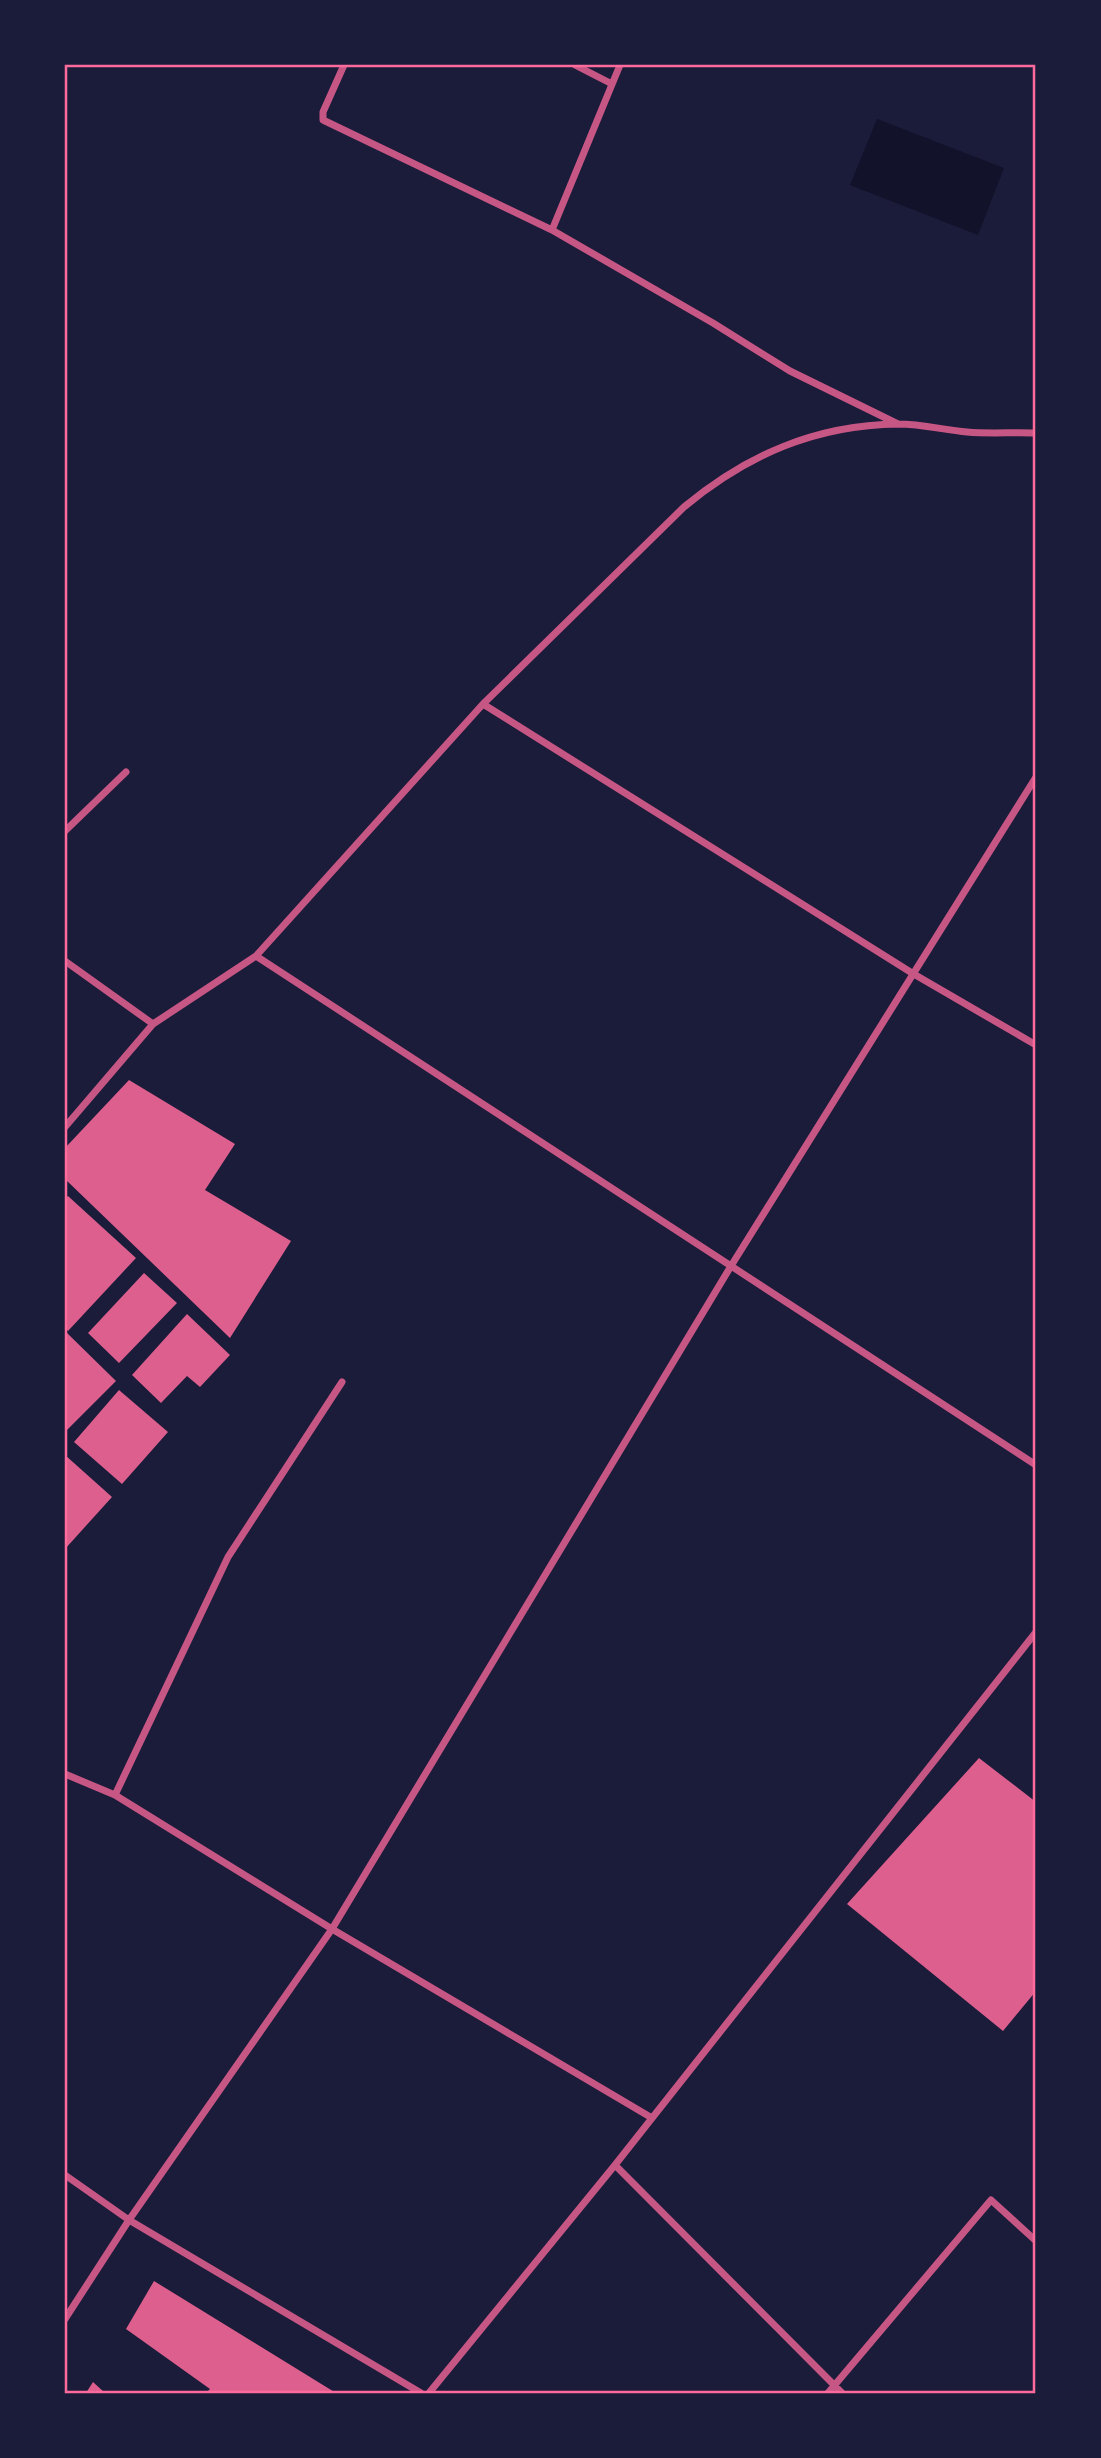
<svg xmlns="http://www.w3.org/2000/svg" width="1101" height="2458" viewBox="0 0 1101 2458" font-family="Merriweather,serif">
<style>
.water{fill:#12122b}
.building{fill:#dd5f8e}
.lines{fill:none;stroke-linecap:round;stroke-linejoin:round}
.minor{stroke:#c65784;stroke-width:7}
.neatline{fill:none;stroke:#ff6b9d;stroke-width:2.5}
</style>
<rect width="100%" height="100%" fill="#1b1b3a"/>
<path class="water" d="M877,119L1004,168L978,235L850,185Z"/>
<path class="building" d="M129,1080L235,1144L205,1190L291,1241L230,1338L65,1179V1148Z
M68,1196L136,1258L68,1331L65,1327V1199Z
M144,1273L177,1303L119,1363L88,1333Z
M187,1314L230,1355L200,1387L187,1376L161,1403L132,1375Z
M65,1331L116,1381L65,1432Z
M119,1390L168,1432L122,1484L74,1442Z
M65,1455L112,1497L65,1549Z
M979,1758L1036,1802V1991L1003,2031L847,1904Z
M154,2281L336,2393H206L210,2389L126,2329Z
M93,2382L105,2393H86Z"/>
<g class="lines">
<path class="minor" d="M344,65L323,112V120L552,230L713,323L790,371L898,424
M575,65L612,84
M552,230L620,65
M483,704L912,973L1036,1045
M65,831L126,772
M256,956L1036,1465
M65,961L153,1024
M65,1127L153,1024L256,956L483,704L684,507C747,455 815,425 898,424C922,424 944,430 967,432C990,434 1013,432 1036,433
M65,1774L115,1795L332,1929L652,2118
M115,1795L228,1557L342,1382
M615,2165L842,2393
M65,2175L129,2220L421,2393
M65,2319L129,2220L332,1929L731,1266L1036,777
M429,2393L615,2165L1036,1632
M828,2393L991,2200L1036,2241"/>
</g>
<rect width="1101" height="2458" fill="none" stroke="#1b1b3a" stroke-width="133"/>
<rect x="66" y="66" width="968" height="2326" class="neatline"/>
</svg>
